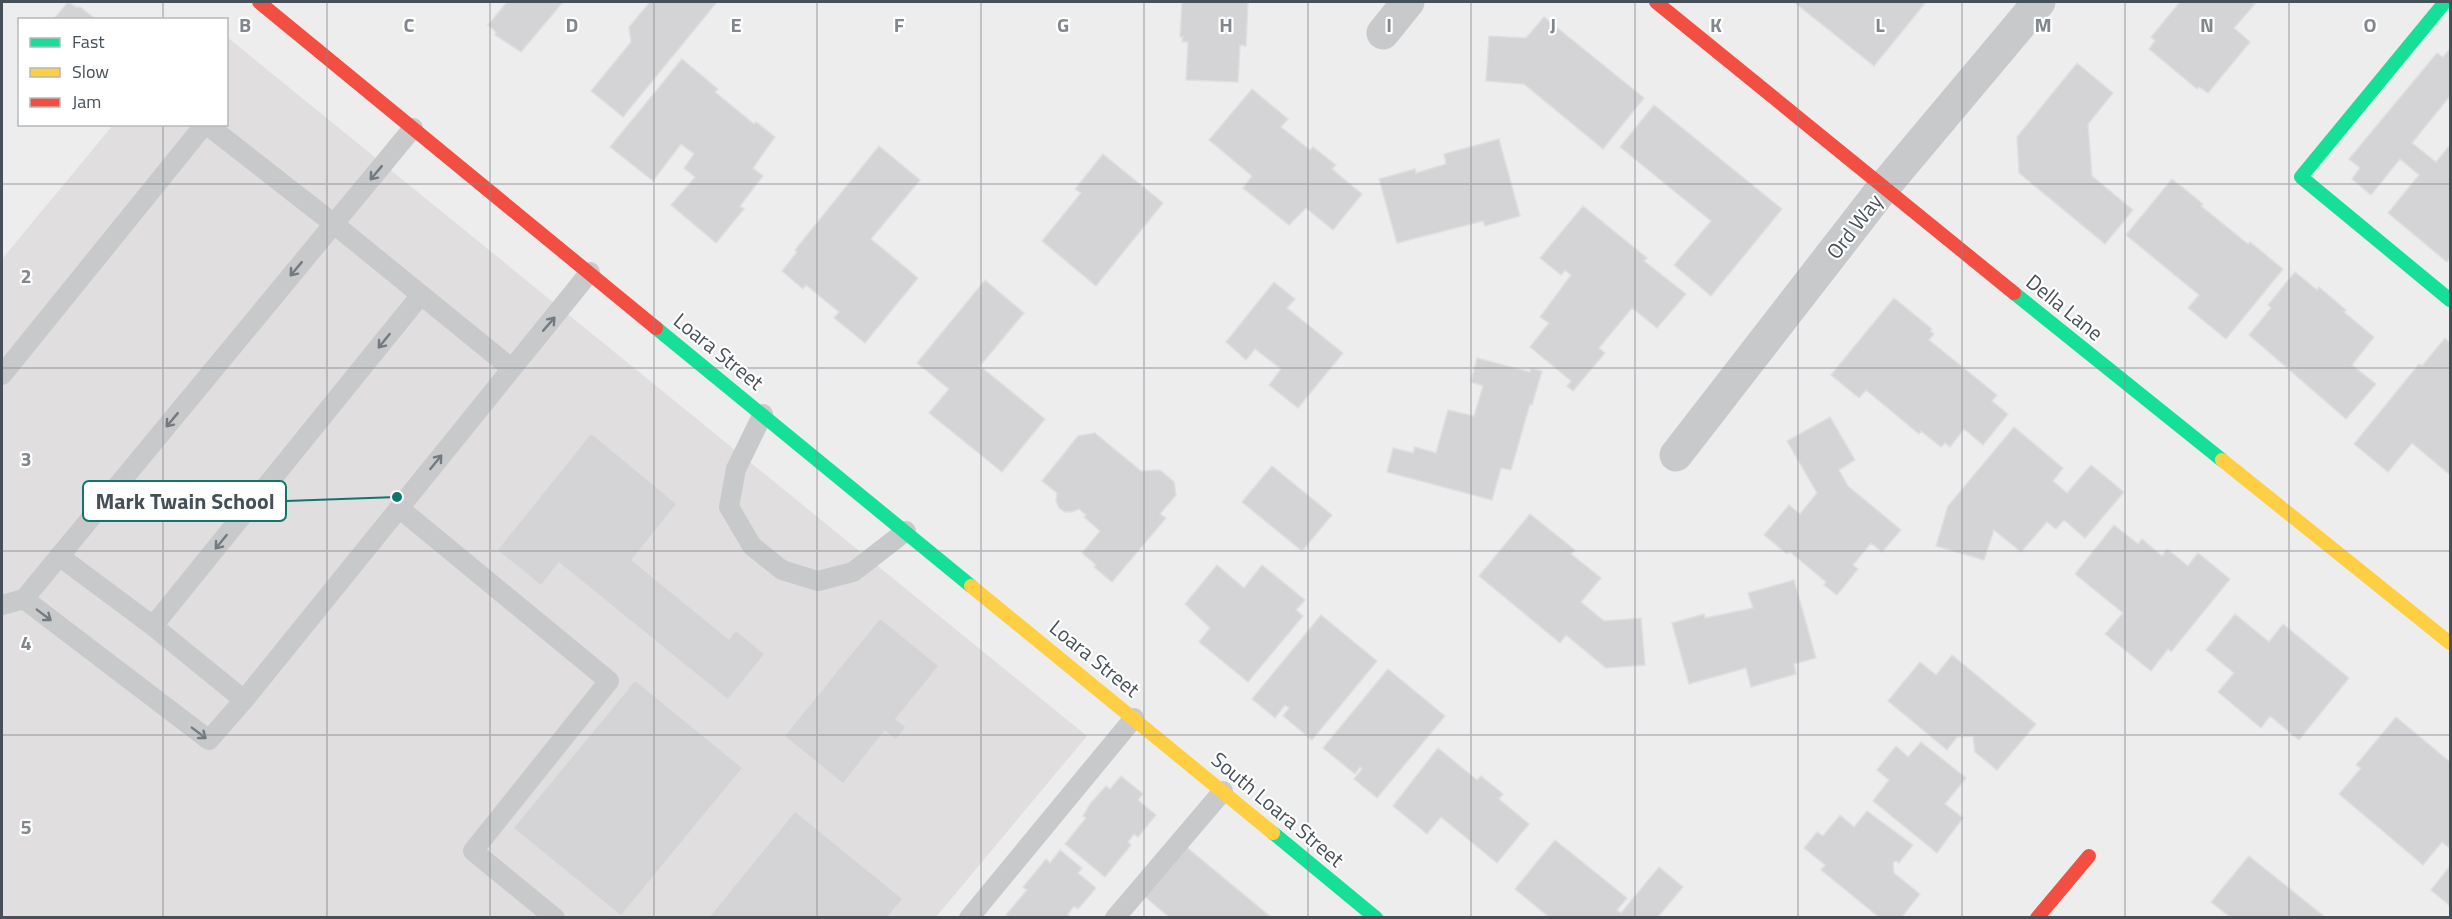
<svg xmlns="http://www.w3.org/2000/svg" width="2452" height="919" viewBox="0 0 2452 919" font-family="'Titillium Web',sans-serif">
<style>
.education{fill:#e0dede}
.building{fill:#d4d4d6;stroke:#dfdfe0;stroke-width:1.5}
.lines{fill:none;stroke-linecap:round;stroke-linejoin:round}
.lane{stroke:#c7c9cb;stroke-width:20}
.street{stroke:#c7c9cb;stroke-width:33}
.fast{stroke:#16e098;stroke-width:14}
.slow{stroke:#ffcf43;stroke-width:14}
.jam{stroke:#f24e42;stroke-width:14}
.oneway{stroke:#737a80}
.grid{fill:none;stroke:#81878c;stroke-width:1.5;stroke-opacity:0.55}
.labels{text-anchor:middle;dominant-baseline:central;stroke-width:4.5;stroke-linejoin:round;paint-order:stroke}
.street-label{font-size:21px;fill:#465058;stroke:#fff}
.grid-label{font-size:20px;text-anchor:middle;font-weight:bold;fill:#81878c;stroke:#fff;stroke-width:4.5;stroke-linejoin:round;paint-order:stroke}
.leader{fill:none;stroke:#0f766e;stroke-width:2}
.callout-dot{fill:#0f766e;stroke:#fff;stroke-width:2}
.callout{fill:#fff;stroke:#0f766e;stroke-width:2}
.callout-label{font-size:22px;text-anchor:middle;font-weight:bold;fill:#465058}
</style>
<rect width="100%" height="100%" fill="#eeeded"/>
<path class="education" d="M227,37L1087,736L936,917L2,918V259L113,125L226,124Z"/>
<path class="building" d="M68,2L76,7H80L93,17V20H53Z
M507,2H563L521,52L495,35L496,32L488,25Z
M650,2H717L623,117L591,91L631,42L629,27Z
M1182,2H1248L1246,46L1240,45L1238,82L1186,80L1188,42H1182L1183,37H1180Z
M1794,2H1926L1874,66Z
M2180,2H2252L2255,4L2234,28L2250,42L2208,93L2199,87L2197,89L2149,49L2155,41L2151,37Z
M1544,17L1644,98L1603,149L1524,84L1486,81L1489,36L1526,38Z
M2450,49V96L2412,143L2436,162L2450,145V258L2447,262L2388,213L2419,175L2400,159L2371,195L2352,179L2360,168L2349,159L2437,53L2443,57Z
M682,59L718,89L715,92L754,124L756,122L775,137L753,168L763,176L740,206L744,209L716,243L671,205L695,177L684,168L694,154L681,144L653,181L610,147Z
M2077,63L2113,93L2088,124L2092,176L2133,210L2105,244L2019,173L2017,137Z
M1252,89L1288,119L1281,127L1310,150L1313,147L1336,165L1332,169L1362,194L1333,230L1306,208L1289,225L1243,188L1252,176L1209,140Z
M1654,105L1782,209L1711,296L1674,265L1711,221L1620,147Z
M1499,139L1520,216L1485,226L1483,221L1397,243L1379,179L1415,169L1416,173L1446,164L1444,154Z
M879,146L920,180L871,239L918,278L865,343L834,318L839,312L806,285L803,289L782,271L797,252L795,250Z
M1103,154L1163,203L1096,286L1042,241L1081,193L1075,189Z
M2172,179L2203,204L2201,206L2248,244L2250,242L2283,269L2226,339L2188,308L2199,295L2126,235Z
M1583,206L1647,258L1644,261L1686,294L1657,328L1632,308L1599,348L1605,353L1573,391L1567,386L1571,381L1530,347L1549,323L1540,317L1571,275L1565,270L1561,275L1540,258Z
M2295,272L2317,290L2319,287L2346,310L2344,312L2374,337L2352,365L2376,384L2346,419L2249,335L2271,308L2268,305Z
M985,280L1024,313L980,366L1045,419L1002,472L929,413L949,389L917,363Z
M1274,282L1295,299L1287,308L1343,353L1298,408L1269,385L1281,369L1255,349L1246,360L1226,342Z
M1894,298L1932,329L1930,331L1934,334L1929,340L1997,395L1992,401L2008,414L1983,445L1964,429L1950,447L1945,443L1941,447L1921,431L1919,434L1866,390L1859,398L1831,375Z
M2445,338L2450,343V475L2412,443L2388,472L2354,444L2419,364L2422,366Z
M1477,358L1530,372L1531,368L1542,371L1532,405L1530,404L1511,470L1501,468L1492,500L1387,472L1393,448L1413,453L1415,447L1436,453L1448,410L1474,416L1483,386L1471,382Z
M1830,417L1855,460L1839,470L1848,486L1901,530L1882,552L1871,543L1853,565L1858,569L1837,595L1824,585L1826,582L1789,551L1787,554L1764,535L1789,505L1800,514L1817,493L1787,441Z
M2014,427L2063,468L2053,481L2067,493L2091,465L2124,492L2085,538L2064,520L2056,529L2047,522L2021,552L1994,530L1984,560L1936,546L1948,506Z
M591,433L677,504L632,560L729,639L736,630L765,654L728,700L559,563L541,586L497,550Z
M1095,433L1141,471L1160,470L1174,482L1176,495L1160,514L1166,518L1112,582L1094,567L1096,565L1082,553L1100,531L1084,517L1086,515L1079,509L1072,512H1065L1059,508L1056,501L1057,493L1042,481L1078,436Z
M1272,466L1332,515L1302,551L1242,502Z
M1530,514L1575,550L1571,554L1601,578L1581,602L1604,621L1641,618L1645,665L1606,668L1566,635L1560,643L1479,576Z
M2114,525L2138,544L2142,539L2162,556L2167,549L2188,566L2198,553L2230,579L2171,652L2168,649L2151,671L2105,634L2123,613L2075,574Z
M1217,565L1244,588L1262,565L1305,600L1296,610L1303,616L1248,682L1199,642L1210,628L1185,604Z
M1794,580L1816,658L1794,664L1796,674L1751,687L1746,668L1689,684L1672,623L1704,614L1705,618L1753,608L1748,593Z
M2235,614L2269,642L2283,624L2349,678L2299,740L2270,716L2261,728L2218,692L2234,673L2206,650Z
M1321,615L1377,661L1312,740L1283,716L1289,708L1285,705L1275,718L1252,699Z
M880,618L939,666L896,719L906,727L896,740L885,731L843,784L784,736Z
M1952,655L2036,724L1997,770L1975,752L1973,736L1957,737L1947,750L1888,701L1920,662L1936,675Z
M1388,669L1445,716L1377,798L1354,779L1362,769L1360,767L1355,774L1323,748Z
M635,680L743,768L621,916L513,828Z
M2396,717L2450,762V844L2448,847L2442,842L2423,865L2339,794L2361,768L2356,765Z
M1921,742L1966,778L1945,804L1963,818L1937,853L1873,801L1889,780L1877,770L1896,746L1908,757Z
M1438,748L1477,780L1481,776L1503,794L1499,799L1529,824L1497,863L1441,817L1427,834L1393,806Z
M1121,776L1143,794L1138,800L1156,815L1138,837L1134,834L1128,842L1131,845L1105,877L1065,844L1086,818L1083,816L1090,804L1106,786L1110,789Z
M795,811L903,899L887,918H708Z
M1867,811L1913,845L1899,863L1896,861L1893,863L1894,873L1920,894L1901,918H1880L1821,870L1825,865L1804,848L1817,832L1823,836L1840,815L1854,827Z
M1555,840L1627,898L1617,910L1621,913L1659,867L1683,887L1657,918H1550L1515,889Z
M1184,845L1272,918H1170L1143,895Z
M1060,850L1082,868L1078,873L1096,888L1078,909L1074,906L1068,914L1071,918H1009L1006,915L1027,890L1023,887L1046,859L1050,863Z
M2249,856L2326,918H2231L2211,902Z
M2450,866V906L2431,890Z"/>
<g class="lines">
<path class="lane" d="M206,124L334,224L511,368
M413,128L24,599L209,740L244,700L590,272
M2,375L205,124
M763,414L736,469L729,507L752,546L782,570L818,581L853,572L906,531
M399,508L609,681L473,851L555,918
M59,556L153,626
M2,605L24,599
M244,700L153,626L420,296
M969,918L1134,718
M1115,918L1223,791"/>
<path class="street" d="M1383,33L1408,2
M1676,455L1883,188L2039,2"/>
<path class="fast" d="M2445,2L2301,177L2450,300
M2014,293L2222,460
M656,328L971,586
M1273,833L1376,918"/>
<path class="slow" d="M2222,460L2450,643
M971,586L1273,833"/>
<path class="jam" d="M259,2L656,328
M1656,2L2014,293
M2037,918L2089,856"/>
</g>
<defs><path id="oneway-shaft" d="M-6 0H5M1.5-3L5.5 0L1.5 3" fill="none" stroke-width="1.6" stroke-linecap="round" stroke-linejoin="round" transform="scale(1.5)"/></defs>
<g class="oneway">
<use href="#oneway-shaft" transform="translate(376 173) rotate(130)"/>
<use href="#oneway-shaft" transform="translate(296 269) rotate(130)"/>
<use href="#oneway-shaft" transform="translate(549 324) rotate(-49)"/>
<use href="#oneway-shaft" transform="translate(384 341) rotate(129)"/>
<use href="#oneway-shaft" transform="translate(172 420) rotate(130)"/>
<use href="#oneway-shaft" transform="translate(436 462) rotate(-51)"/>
<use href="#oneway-shaft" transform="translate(221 542) rotate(129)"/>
<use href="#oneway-shaft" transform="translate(44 615) rotate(37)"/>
<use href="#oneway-shaft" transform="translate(199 733) rotate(37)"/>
</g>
<path class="grid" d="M163,2V20M327,2V918M490,2V918M654,2V918M817,2V918M981,2V918M1144,2V918M1308,2V918M1471,2V918M1635,2V918M1798,2V918M1962,2V918M2125,2V918M2289,2V918M163,124V918M2,184H2450M2,368H2450M2,551H2450M2,735H2450"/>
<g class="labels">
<g class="street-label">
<text transform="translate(1854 226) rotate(-52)">Ord Way</text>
<text transform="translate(2065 307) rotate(39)">Della Lane</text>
<text transform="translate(719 351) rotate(39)">Loara Street</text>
<text transform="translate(1095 658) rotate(39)">Loara Street</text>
<text transform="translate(1278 809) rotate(40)">South Loara Street</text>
</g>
</g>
<g class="grid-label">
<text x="245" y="32">B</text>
<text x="409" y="32">C</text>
<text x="572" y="32">D</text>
<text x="736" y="32">E</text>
<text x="899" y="32">F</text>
<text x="1063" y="32">G</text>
<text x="1226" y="32">H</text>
<text x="1389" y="32">I</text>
<text x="1553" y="32">J</text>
<text x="1716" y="32">K</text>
<text x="1880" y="32">L</text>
<text x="2043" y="32">M</text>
<text x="2207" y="32">N</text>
<text x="2370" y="32">O</text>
<text x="26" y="283">2</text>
<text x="26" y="466">3</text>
<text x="26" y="650">4</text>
<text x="26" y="834">5</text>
</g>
<path class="leader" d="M397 497L286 501"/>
<circle class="callout-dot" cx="397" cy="497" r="6"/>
<rect class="callout" x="83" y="481" width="203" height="40" rx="6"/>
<g class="callout-label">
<text x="185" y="509">Mark Twain School</text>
</g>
<rect width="2452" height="919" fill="none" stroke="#465058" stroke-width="6"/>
<rect x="18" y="18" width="210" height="108" fill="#ffffff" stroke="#b5b9bc" stroke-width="1.5"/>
<rect x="30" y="38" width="30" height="9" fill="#16e098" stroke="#b5b9bc" stroke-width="1.5"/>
<text x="72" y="48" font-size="18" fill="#465058">Fast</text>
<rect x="30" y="68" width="30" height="9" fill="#ffcf43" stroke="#b5b9bc" stroke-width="1.5"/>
<text x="72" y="78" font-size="18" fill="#465058">Slow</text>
<rect x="30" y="98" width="30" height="9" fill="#f24e42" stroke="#b5b9bc" stroke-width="1.5"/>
<text x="72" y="108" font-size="18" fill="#465058">Jam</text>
</svg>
